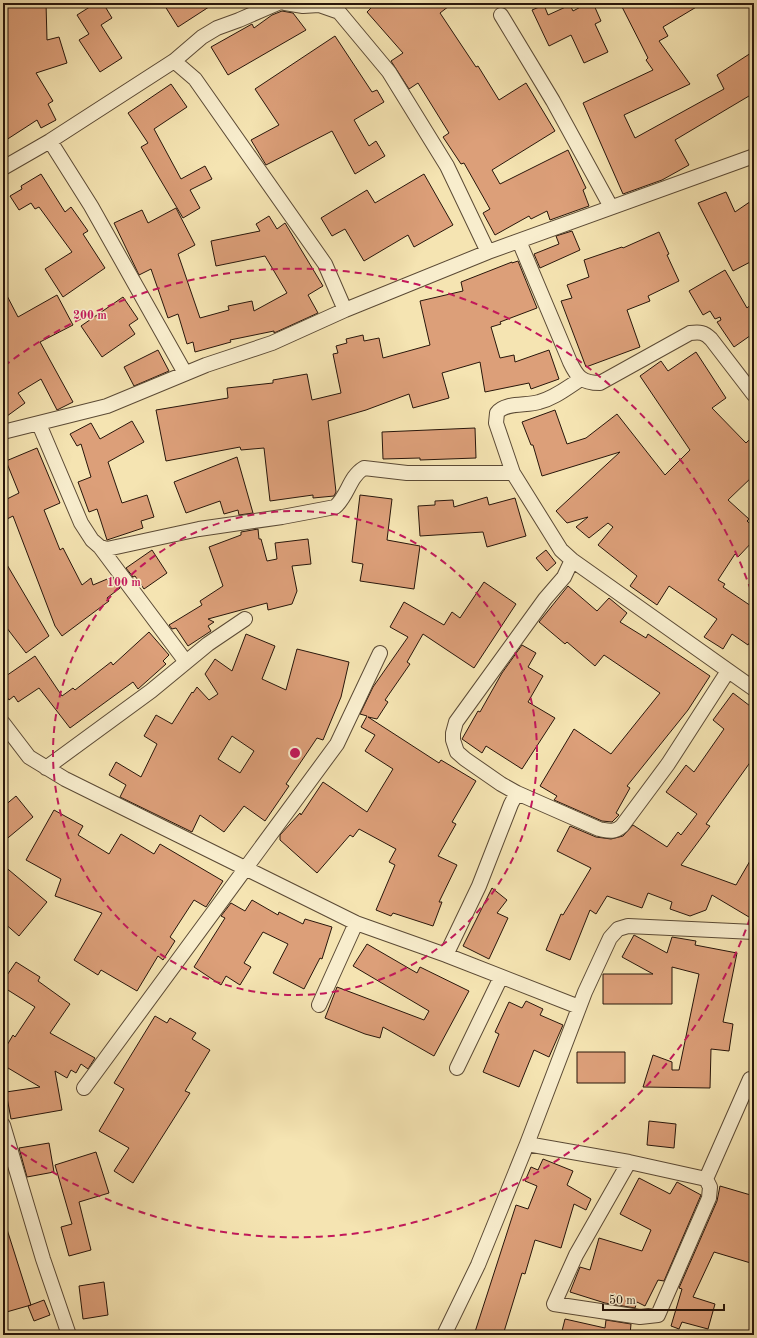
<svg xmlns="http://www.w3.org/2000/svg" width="757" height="1338" viewBox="0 0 757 1338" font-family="'Old Standard TT',serif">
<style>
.building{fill:#dc9f79;stroke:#28160b;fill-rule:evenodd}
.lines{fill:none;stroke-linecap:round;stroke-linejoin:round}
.street-casing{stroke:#5b4a35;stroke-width:16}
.street{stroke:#f8edcd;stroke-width:14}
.ring{fill:none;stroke:#c2185b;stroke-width:2;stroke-dasharray:7 5}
.centre{fill:#c2185b;stroke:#f8edcd;stroke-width:2}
.ring-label{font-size:12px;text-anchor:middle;font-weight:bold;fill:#c2185b;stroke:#f8edcd;stroke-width:3;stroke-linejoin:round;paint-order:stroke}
</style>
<rect width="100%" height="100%" fill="#f5e4b2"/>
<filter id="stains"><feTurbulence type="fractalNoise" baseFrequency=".005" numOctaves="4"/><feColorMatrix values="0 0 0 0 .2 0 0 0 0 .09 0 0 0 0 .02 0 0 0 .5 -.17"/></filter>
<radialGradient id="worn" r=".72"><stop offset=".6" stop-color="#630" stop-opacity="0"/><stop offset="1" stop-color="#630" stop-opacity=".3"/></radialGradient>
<path class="building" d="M3,3H46L47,40L59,37L67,63L36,73L53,101L48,104L56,120L41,128L37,120L3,142Z
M96,3H103L112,18L101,25L122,58L100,72L79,40L89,34L77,15Z
M163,3H215L178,27Z
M376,3H453L440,13L476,67L478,66L499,100L526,83L555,131L492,170L500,184L568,150L586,188L583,190L589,206L550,220L547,211L531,219L529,216L495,235L483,213L490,209L464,163L461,164L443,137L449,133L418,83L409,89L391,61L403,53L367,12Z
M588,3H593L601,21L595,24L608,52L584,63L571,35L549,46L532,10L544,5L548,15L570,5L573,11Z
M620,3H703L663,27L668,36L659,41L690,84L624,115L635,138L724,89L717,75L754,51V93L675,140L689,165L662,180L623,194L583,103L653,70L646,60L648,58Z
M282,11L293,13L306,30L228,75L211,47L252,24L254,28L272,15Z
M335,36L372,92L377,90L384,102L354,120L369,146L376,141L385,156L355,174L332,131L266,165L251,140L279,125L255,89Z
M171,84L187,107L154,129L181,179L205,166L212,179L190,190L200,208L183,218L141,147L148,143L128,113Z
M41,174L65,212L71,207L88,231L83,234L105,268L63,297L45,269L72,252L39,207L35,209L31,203L19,210L10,196L22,189L21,186Z
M424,174L453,225L414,247L408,235L364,261L345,229L332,236L321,218L367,190L375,203Z
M726,192L735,212L754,199V260L733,271L698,203Z
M176,208L195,245L178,254L200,318L229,310L228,306L252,301L254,311L287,293L265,256L216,266L211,241L260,231L256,224L269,216L277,229L285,223L323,286L308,295L318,313L274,333V331L230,340L231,342L195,352L193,342L187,344L178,314L168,318L151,269L139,275L114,223L142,210L148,223Z
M572,231L580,250L540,268L534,254L559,244L556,236Z
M659,232L669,254L667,255L679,281L648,296L650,301L627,310L640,347L586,367L561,301L572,298L567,285L589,277L584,260L622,247L623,248Z
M518,261L537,308L500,322L501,324L491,327L500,358L514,355L515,362L549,350L559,379L531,389L529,383L485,392L480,362L442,373L449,398L413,408L409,394L366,410L328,421L336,492L334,496L313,498V495L270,501L264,448L241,450L240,447L166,461L156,410L228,398L227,388L273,383V380L307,374L312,400L341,393L333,354L338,353L336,346L347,343L346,339L363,335L364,341L379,338L383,358L430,345L420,301L463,291L461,282L512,262V263Z
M725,270L747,308L754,302V333L734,347L717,322L721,320L720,317L715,319L710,311L703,315L689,291Z
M3,288L18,317L57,295L73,325L40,342L73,402L57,410L41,379L18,393L25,403L3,419Z
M123,297L138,319L129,325L135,334L102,357L81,326Z
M158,350L169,371L134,386L124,367Z
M696,352L726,398L712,408L746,443L754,435V475L728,500L749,519L747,521L754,528V540L738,557L735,554L718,580L725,584L723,587L754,608V635L748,645L732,634L723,649L704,637L717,619L669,586L657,605L630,586L637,576L598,545L613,527L608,523L589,538L576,527L588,517L567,523L556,511L620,452L542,476L533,445H531L522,422L555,410L567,444L586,438L617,414L665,475L690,450L640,376L661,361L668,371Z
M132,421L144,442L108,462L122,503L147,495L154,517L141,521L143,528L107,540L97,509L89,512L78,482L91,477L81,444L77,446L70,434L91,423L100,439Z
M475,428L476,458L420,460V458L383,459L382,432Z
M37,448L60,503L44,510L60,550L63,548L82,585L91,578L93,585L112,577L120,588L107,598L109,601L62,636L55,626L13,516L3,521V501L19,493L6,461Z
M237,457L253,513L239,515L238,510L224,514L220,501L186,513L174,482Z
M360,495L392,499L387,540L420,546L414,589L360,581L363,564L352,562Z
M487,497L489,505L515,498L526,536L487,547L483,532L420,536L418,506L435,505V501L453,500L454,507Z
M258,529L259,539H261L267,561L277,559L275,543L308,539L311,564L292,566L297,591L292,604L268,610L267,603L208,619L214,622L208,626L211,631L188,646L176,628L172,629L169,625L202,605L200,601L223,586L209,547L241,535V532Z
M152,550L167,573L144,589L135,576L133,577L126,568Z
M546,550L556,563L547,571L536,558Z
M3,558L49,636L26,653L3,623Z
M484,582L516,604L474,668L423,634L407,662L410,664L385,700L388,702L377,719L368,717L439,763L441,760L476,781L452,822L456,824L438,856L457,865L439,902H442L433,926L393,913L391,916L376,910L395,865L389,862L396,849L359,829L353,837L350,835L317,873L280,840V835L300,813L301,815L323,782L367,812L393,769L365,751L375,735L361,727L367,716L360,714L373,687L408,637L390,627L404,602L444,625L452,612L460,618Z
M568,586L597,611L609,598L627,613L620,622L646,638L648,634L710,676L688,710L627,786L630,788L616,813L619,815L612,822L602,821L554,800L557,796L540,786L574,729L611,754L660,693L604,655L595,666L567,642L565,644L539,622Z
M149,632L169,655L163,661L166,664L138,689L133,682L70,728L39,688L18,702L14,696L9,700L3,691V678L35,656L62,696L73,688L75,690L111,662L113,665Z
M246,634L275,646L262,679L286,690L297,649L349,662L341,697L323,740L317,738L286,784L289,786L265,821L244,806L224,832L200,815L192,832L120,797L126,785L109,775L116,762L141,777L157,744L144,736L156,715L172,724L192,692L193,693L197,687L209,700L218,694L205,674L215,659L232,671ZM232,736L254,751L240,773L218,759Z
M522,645L536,653L528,667L543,676L528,702L555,718L522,769L486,746L482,753L462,739L478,711L480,712L502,673Z
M733,693L754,709V757L706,824L710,826L681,865L736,885L754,854V920L712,895L706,910L690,916L670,909L672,902L648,893L642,908L607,896L596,914L590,910L570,960L546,950L561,914L563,915L591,868L557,851L570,826L596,837L611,839L623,836L633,825L667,847L678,832L681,835L697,814L666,792L686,765L694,772L724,729L713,720Z
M16,796L33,817L3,842V807Z
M54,810L83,826L78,835L109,854L121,834L154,854L160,844L223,881L206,907L194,900L170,937L175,941L163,960L158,956L137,991L101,970L98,975L74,960L102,913L55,896L61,879L26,860Z
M3,865L47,902L19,936L3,922Z
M492,888L507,900L497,913L508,918L489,959L463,946Z
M252,900L278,915L279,912L303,924L305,919L332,927L322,959L320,958L304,989L273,973L288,944L263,932L244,963L251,967L240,985L226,976L221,985L194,967L225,918L221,916L231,903L245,911Z
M634,935L667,953L672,937L696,941L695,945L737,953L723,1022L733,1024L729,1051L711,1049L710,1088L643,1087L653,1055L672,1062V1070H679L699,974L672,967V1004H603V974H653L622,957Z
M367,944L417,973L420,967L469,991L434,1056L383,1027L380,1038L365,1034L325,1018L337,987L424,1020L429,1011L353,966Z
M16,962L40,977L38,981L70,1004L50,1033L95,1058L88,1069L81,1064L76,1073L71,1070L67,1078L55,1071L62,1110L11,1119L6,1092L40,1087L3,1065V1052L13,1035L15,1037L35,1007L3,987V981Z
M526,1001L543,1009L540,1015L563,1025L549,1057L534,1050L519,1087L483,1072L499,1034L495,1032L509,1002L522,1008Z
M155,1016L167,1023L170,1018L196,1033L192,1039L210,1050L185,1091L190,1093L133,1183L114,1171L129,1148L99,1131L124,1089L114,1083Z
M577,1052H625V1083H577Z
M649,1121L676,1124L674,1148L647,1145Z
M49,1143L54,1172L27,1177L19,1148Z
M96,1152L109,1193L79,1202L91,1250L69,1256L61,1227L72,1224L55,1165Z
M543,1159L573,1171L567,1185L591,1199L586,1210L574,1204L561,1248L535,1240L525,1274L522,1273L503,1335H474L516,1205L528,1209L537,1186L525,1181L531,1167L538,1170Z
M639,1178L670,1194L677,1182L701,1195L664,1281L658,1280L645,1306L637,1302L635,1308L605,1303L570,1292L580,1267L590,1270L599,1238L642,1251L651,1230L620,1214Z
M720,1186L754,1196V1264L714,1252L693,1297L715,1304L708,1329L682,1322L679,1329L671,1326L682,1289L679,1288L717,1201Z
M3,1223H5L31,1305L3,1313Z
M104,1282L108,1315L83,1319L79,1286Z
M44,1300L50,1315L34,1321L28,1306Z
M565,1319L605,1328L606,1320L631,1324L630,1335H561Z"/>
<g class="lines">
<g class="street-casing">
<path id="street" d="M285,3L303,6L319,5L339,12L389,72L447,166L488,252
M501,15L553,101L611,207
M174,61L195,79L325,264L345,310
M50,141L91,206L185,373
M3,168L50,141L174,61L202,37L217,28L239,20L278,3
M519,241L570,362C577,377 582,383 600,383L690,333C700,332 704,332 711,339L754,395
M581,379C568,387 555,398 539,402C527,406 505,402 497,413L496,423L513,473L561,550L572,560L754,689
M39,424L81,523L92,540L100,547L186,662
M3,432L107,406L206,365L272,343L345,310L488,252L754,156
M100,547L107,549L199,529L282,517L335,507C348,496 349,477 364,468L407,473H513
M572,560L564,577L545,599L456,722L453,733V740L457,752L465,759L501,784L517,793L599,829C609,831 614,833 622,826L668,764L728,671
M3,723L29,757L65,779L356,923L446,955L579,1007
M46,768L151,691L208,644L245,619
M446,955L479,886L511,804L517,793
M319,1005L356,923
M457,1068L501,977
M84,1088L337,744L380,653
M3,1125L43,1259L69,1335
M527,1144L629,1162L706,1179L710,1187L709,1198L658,1315L640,1317L554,1304L576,1255L629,1162
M706,1179L750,1079
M444,1335L478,1265L527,1144L585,992L610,938L618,929L628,926L754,932"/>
</g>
<use href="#street" class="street"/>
</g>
<g class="ring">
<circle cx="295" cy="753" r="242"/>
<path d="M754 907A484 484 0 0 1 4 1140M4 366A484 484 0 0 1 754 599"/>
</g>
<circle cx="295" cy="753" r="6" class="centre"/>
<g class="ring-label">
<text x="90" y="319">200 m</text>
<text x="124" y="586">100 m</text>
</g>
<rect width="757" height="1338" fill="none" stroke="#f5e4b2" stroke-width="16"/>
<rect x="4" y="4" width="749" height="1330" fill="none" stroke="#28160b" stroke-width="2"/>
<rect x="8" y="8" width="741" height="1322" fill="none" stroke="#28160b"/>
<path d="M603 1304v6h121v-6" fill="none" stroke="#28160b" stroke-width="2"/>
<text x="609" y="1304" font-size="12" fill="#28160b" stroke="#f8edcd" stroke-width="3" paint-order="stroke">50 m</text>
<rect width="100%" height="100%" filter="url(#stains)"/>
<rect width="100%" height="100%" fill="url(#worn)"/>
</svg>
